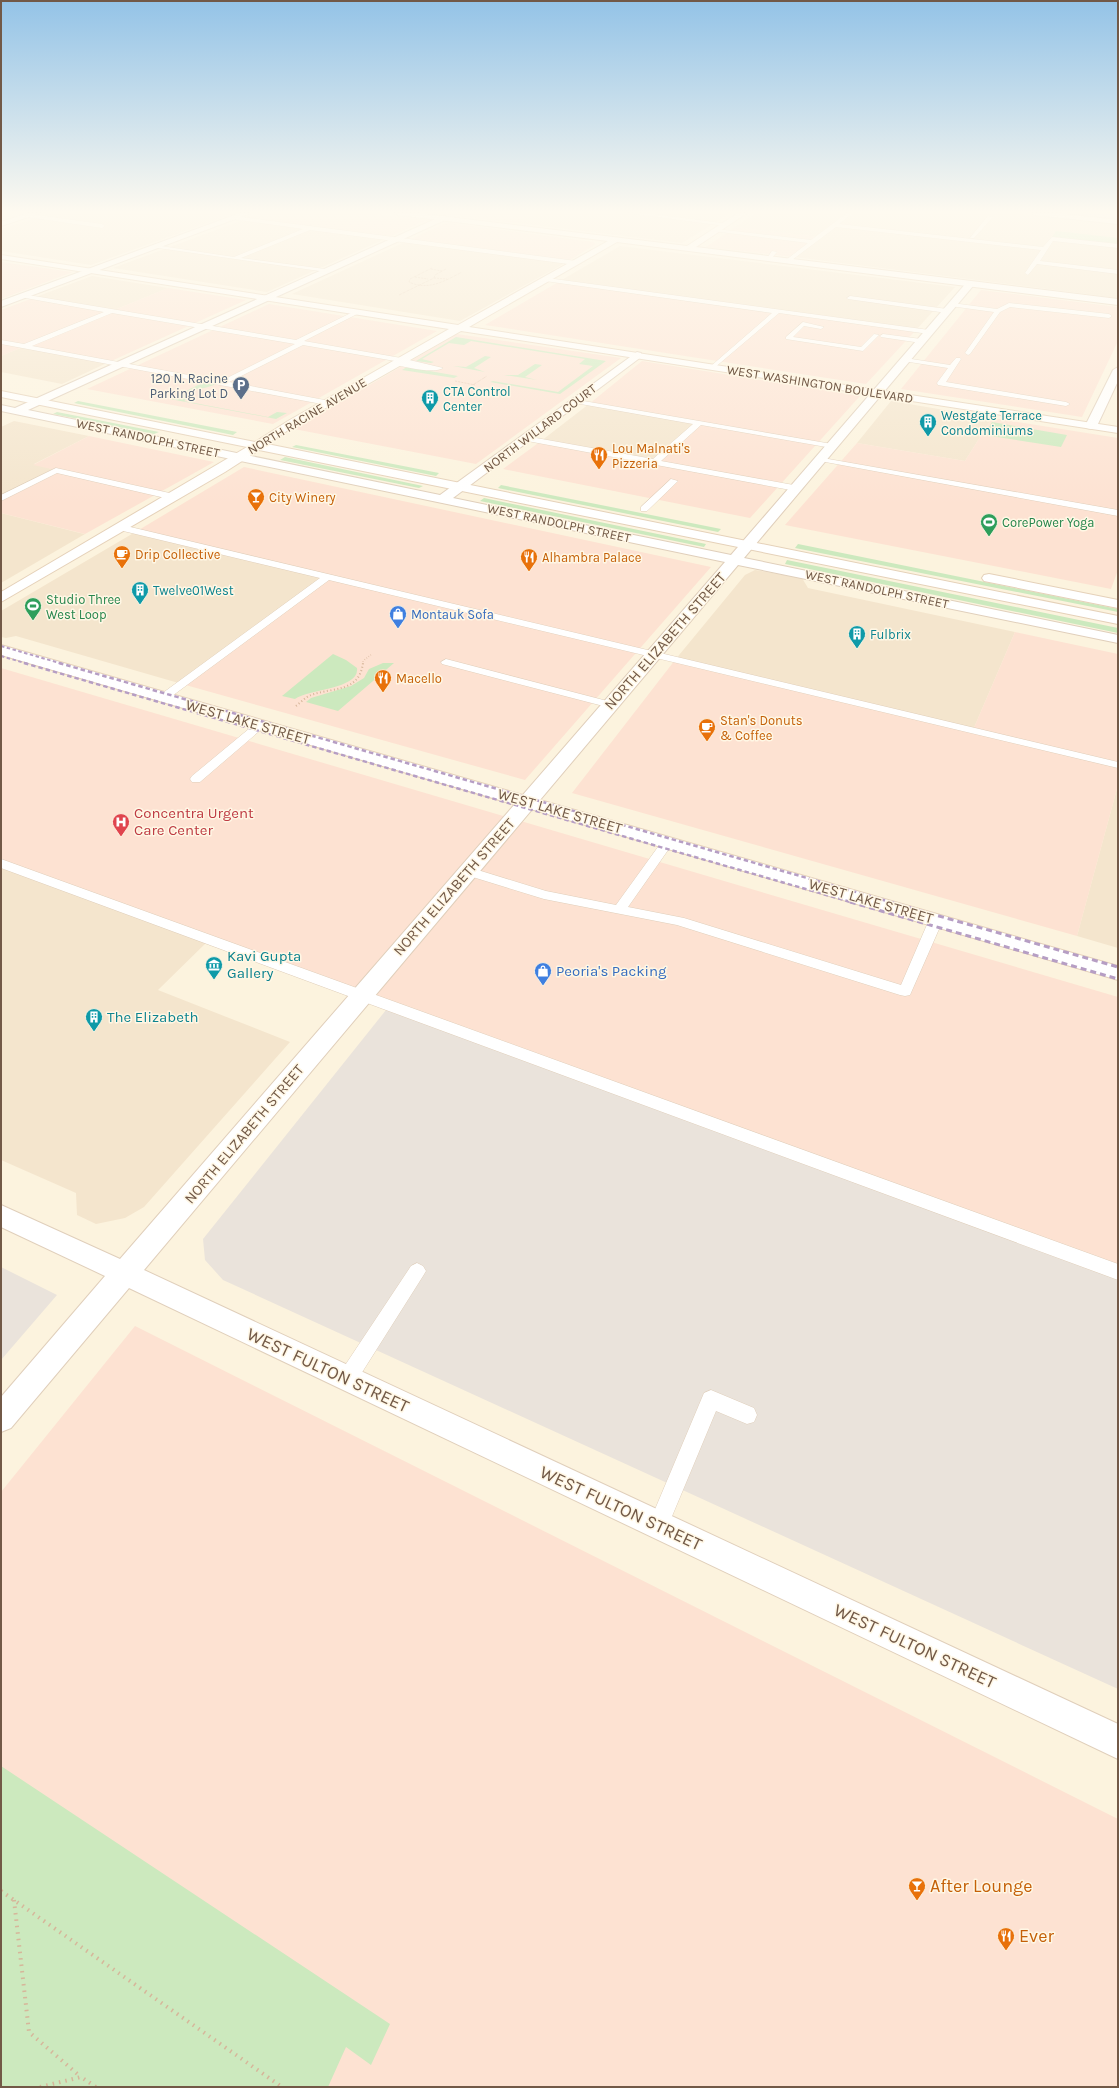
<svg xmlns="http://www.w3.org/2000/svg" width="1119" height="2088" viewBox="0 0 1119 2088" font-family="Karla,sans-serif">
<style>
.residential{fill:#f4e5cd}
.commercial{fill:#fde2d2}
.industrial{fill:#eae3db}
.education{fill:#f0dcf8}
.green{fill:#cce9be}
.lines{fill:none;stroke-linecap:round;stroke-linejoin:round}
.lane-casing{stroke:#e0cfbb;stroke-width:1}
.street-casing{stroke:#e0cfbb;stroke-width:2}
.secondary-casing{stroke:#e5d1b9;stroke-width:2}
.path-far3{stroke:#d6b69a;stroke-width:1;stroke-dasharray:0.5 1;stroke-linecap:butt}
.path-far2{stroke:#d6b69a;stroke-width:1.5;stroke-dasharray:0.5 2;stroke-linecap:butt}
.path-far1{stroke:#d6b69a;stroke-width:2;stroke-dasharray:1 2.5;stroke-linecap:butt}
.path{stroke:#d6b69a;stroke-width:4;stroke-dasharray:1.5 5;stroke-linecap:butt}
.lane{fill:#fff;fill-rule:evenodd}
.street{fill:#fff;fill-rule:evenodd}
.secondary{fill:#fff;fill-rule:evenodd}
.rail-far2{stroke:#b69ec4;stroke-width:2;stroke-dasharray:3.5 2.5;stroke-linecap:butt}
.rail-far1{stroke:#b69ec4;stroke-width:2.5;stroke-dasharray:4.5 3;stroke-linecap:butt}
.rail{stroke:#b69ec4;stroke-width:3;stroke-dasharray:6 4;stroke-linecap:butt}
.labels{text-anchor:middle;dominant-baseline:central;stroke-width:3;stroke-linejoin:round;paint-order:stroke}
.far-service-label{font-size:13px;fill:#4e5e75;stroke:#fff7e5;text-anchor:end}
.far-street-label{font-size:13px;fill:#725947;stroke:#fff7e5}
.far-culture-label{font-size:13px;fill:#0d838f;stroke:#fff7e5;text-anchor:start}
.far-food-label{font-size:13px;fill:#c56008;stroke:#fff7e5;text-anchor:start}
.far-leisure-label{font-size:13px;fill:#27864d;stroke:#fff7e5;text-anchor:start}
.far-shop-label{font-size:13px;fill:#366cbe;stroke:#fff7e5;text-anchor:start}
.street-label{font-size:15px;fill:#725947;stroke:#fff7e5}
.health-label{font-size:15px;fill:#be3a42;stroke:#fff7e5;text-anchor:start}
.culture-label{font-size:15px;fill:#0d838f;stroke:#fff7e5;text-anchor:start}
.shop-label{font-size:15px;fill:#366cbe;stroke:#fff7e5;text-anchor:start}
.near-street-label{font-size:18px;fill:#725947;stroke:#fff7e5}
.near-food-label{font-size:18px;fill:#c56008;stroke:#fff7e5;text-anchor:start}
</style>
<rect width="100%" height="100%" fill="#fcf3de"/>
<path class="residential" d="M52,213H235L91,265L1,251V229Z
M537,213H723L729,214L682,243L517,223Z
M756,213H1010L1118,224V298L794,257L819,237L735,227Z
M243,220L387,238L267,292L113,268Z
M407,241L567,262L460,321L292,294Z
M620,246L955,287L916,330L560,281Z
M92,276L168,288L112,311L33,298Z
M25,346L109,362L62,384L1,372V356Z
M891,401L992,418L965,461L857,443Z
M589,404L699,423L655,462L541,441Z
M14,421L89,436L34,464L56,470L1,498V427Z
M1,513L80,533L85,534L1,583Z
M137,531L327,577L182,684L16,636L6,638L1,637V611Z
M755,570L802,578L808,588L1015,632L973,730L675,660L745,575Z
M1118,785V948L1077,936Z
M1,864L209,940L158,990L290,1042L144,1207L125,1218L96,1224L77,1215L76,1193L1,1160Z"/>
<path class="commercial" d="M261,213H365L426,220L387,238L243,220Z
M434,213H537L517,223Z
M449,223L593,242L596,244L567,262L407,241L443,224Z
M735,227L819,237L794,257L706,247Z
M1,262L73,272L1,299Z
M560,281L916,330L866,384L485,325Z
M168,288L246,300L109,362L25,346L1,356V310L33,298L112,311Z
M981,290L1118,307V341L1082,417L901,389Z
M269,304L437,331L273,424L87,389Z
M457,334L621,358L476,464L294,429Z
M642,361L860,396L750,518L503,469L541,441L655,462L699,423L589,404Z
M992,418L1118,438V570L1111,589L785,525L857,443L965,461Z
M89,436L214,462L85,534L1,513V498L56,470L33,465Z
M244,467L711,567L525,780L182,684L327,577L137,531Z
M1015,632L1118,654V785L1077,936L572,793L675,660L973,730Z
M1,668L1118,997V1272L1,863Z
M135,1326L1118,1819V2087H1V1492Z"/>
<path class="industrial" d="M390,1005L1118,1272V1689L223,1280L205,1260L203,1239Z
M1,1267L57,1295L1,1360Z"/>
<path class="education" d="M1059,213H1118V219Z"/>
<path class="green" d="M1056,231L1118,238V245L1052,237Z
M456,337L606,361L560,394L490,382L493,381L558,392L593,366L579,364L585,359L471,341L464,345L449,343L422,359L434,362L431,363L416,361Z
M485,356L491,357L474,368L485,372L453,366L466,367Z
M535,364L542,365L525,377L537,380L504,375H518Z
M407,367L458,376L454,378L402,370Z
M204,382L216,384C205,390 196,387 185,393L194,395L184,401L268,417L277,412L287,413L276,419L170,399Z
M78,401L237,432L233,435L74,403Z
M57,412L159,432L154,434L53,414Z
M992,422L1067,435L1061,447L984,435Z
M296,445L439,473L436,476L292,447Z
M285,457L423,486L419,488L280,460Z
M501,485L721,529L718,532L498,488Z
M484,498L706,544L704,547L480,501Z
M798,544L1118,609V612L795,548Z
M787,560L1118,628V633L785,564Z
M333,654L346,660L357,668C360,689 309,689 295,699L282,696Z
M383,663H394L338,711L306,702L311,698L351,686L364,678L369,669Z
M1,1766L390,2024L371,2065L346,2047L328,2087H1Z"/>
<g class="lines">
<g class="lane-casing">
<path id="lane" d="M628,213H644L729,224L726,226Z
M847,213H853L839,224L1043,247L1052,237L1118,244V248L1053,241L1040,261L1118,270V274L1037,264L1028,275L1025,273L1041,250L836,227L788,263L786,260L808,243L713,231L716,229L811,240Z
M29,214L102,224L105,226L102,228L27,217Z
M234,216L576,261L579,263L576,265L310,230L241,258L325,269L327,272L151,247L154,245L234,257L303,229L232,219Z
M988,216L993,217L974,238H970Z
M772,251L777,252L770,260H766Z
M547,278L929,330L932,332L929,334L779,313L713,369L710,367L711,366L772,313L545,281Z
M22,294L296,340L357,310L360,312L359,313L304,341L401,358L443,368C435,374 404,367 393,364L392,363L395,361L303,345L229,382L330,401V405H327L1,344V340L24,344L104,312L20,297ZM112,313L295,344L221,381L32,346Z
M850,296L947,309L950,311L947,313L848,299L847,298Z
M952,303L997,309L1009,303L1109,314L1112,316L1109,318L1010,307L1000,312L970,354L968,355L965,353L994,312L950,306L949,305Z
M803,322L824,327L821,329L804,326L793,337L861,347L874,334L879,335L863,351L786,339V337Z
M883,334L921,339L924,341L921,343L881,337L880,336Z
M905,358L950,365L956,358H960L961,359L946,382L1066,402L1070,404L1066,406L938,385L937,383L948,368L903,361L902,360Z
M572,399L832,444L836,446L832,448L701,425L661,461L799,486L800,488L796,491L522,440L521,438L525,436L653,459L693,424L575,403H572Z
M817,457L1118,510V516L820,461H817Z
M56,468L174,494L178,497L174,500L57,473L1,501V495Z
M671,479L678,481L647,511H641V507Z
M122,525L1118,762V768L329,580L168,699L164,700L159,697L160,695L320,578L119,530V526Z
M446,659L615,703L616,705L611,708L442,664L441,662Z
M260,722L264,723L266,725L264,727L200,782H192L190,779L192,776L256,723Z
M667,839L673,843L628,907L684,918L901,985L929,920L931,917H941L943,920L910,995L905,996L900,995L677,925L544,899L463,874L462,871L468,867L546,891L616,905L663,840Z
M1,859L1118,1264V1280L1,868Z
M417,1263L423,1266L426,1271L423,1276L354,1385L347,1388L340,1385L337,1379L340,1373L411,1266Z
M711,1390L754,1408L757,1415L754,1422L747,1424L716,1411L665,1533L658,1536L651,1533L648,1526L704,1393Z"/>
</g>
<g class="street-casing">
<path id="street" d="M29,213H41L1,226V222Z
M240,213H251L1,307V301Z
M1031,213H1055L1118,220V224L1035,215Z
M442,216H445V220L28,410L440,495L637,352L641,353V357L453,498L731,555L967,282H973V286L744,558L1118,635V643L738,565L144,1270L1118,1724V1759L129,1288L11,1428L1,1432V1397L105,1276L1,1227V1205L120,1259L725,562L1,411V405L15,408Z
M1118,367V381L1097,426L1091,429L1087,428L1085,426L1113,370Z"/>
</g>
<g class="secondary-casing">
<path id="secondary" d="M394,213H416L687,246L738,213H747L696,247L1118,299V305L617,242L469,327L1118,427V433L461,331L296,425L267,444L1118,616V624L259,450L225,472L1,602V592L247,447L1,397V391L255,442L288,421L449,329L1,259V255L458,325L608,241L398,215Z
M989,574L1118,600V608L984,581L982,578L984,575Z
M1,645L1118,966V980L1,655Z"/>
</g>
<path class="path-far3" d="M432,268L410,279L409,282C428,291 445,281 462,272
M431,269L442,271
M415,277L428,279
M434,278L447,279
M399,295L434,278L435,275L446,269
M455,381L475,385
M468,388L487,376"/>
<path class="path-far2" d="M363,664V661L372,654"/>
<path class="path-far1" d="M296,706C301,702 306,697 311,695C333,687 359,693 363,663"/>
<path class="path" d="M1,1891L282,2087
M14,1900L29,2032L81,2077
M40,2087L81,2077L96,2087"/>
<use href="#lane" class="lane"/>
<use href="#street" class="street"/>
<use href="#secondary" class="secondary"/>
<path class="rail-far2" d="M1,646L63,664
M1,656L28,664"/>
<path class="rail-far1" d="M24,663L854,903
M59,663L894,903"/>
<path class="rail" d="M850,902L1118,979
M890,902L1118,967"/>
</g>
<linearGradient id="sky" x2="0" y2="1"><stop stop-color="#93c3e7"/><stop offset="0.42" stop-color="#fefaf0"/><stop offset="1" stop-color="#fefaf0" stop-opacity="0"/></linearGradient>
<rect width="1119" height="505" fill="url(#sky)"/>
<defs>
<g id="parking-pin" transform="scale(0.9)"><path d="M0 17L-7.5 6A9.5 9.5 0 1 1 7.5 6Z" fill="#5c6f8a" stroke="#fff7e5"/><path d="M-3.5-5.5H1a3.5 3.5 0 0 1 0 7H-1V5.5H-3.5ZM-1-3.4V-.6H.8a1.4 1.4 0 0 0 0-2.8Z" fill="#fff"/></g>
<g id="building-pin" transform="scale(0.9)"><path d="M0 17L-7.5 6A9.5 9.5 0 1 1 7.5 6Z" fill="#0f9aa8" stroke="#fff7e5"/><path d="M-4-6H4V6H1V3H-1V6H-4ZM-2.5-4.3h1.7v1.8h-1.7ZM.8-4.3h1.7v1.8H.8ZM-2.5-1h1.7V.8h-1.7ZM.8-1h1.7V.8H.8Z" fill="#fff"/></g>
<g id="restaurant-pin" transform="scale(0.9)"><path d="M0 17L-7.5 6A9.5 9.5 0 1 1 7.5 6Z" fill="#e8710a" stroke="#fff7e5"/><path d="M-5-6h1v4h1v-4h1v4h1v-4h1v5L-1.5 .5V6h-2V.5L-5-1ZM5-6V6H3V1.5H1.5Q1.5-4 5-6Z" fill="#fff"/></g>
<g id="bar-pin" transform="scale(0.9)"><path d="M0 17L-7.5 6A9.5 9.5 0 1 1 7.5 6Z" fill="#e8710a" stroke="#fff7e5"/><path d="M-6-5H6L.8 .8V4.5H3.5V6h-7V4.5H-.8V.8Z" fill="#fff"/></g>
<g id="stadium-pin" transform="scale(0.9)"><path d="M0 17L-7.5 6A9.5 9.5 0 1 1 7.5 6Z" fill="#2e9e5b" stroke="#fff7e5"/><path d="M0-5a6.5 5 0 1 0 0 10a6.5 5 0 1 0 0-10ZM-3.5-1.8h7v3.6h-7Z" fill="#fff"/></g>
<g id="cafe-pin" transform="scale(0.9)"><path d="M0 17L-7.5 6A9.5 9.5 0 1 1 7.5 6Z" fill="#e8710a" stroke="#fff7e5"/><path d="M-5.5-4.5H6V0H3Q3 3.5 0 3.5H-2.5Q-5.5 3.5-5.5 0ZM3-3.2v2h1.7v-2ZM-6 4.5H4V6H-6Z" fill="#fff"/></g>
<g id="shop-pin" transform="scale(0.9)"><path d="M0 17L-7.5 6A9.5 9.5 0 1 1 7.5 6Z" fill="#3f7fe0" stroke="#fff7e5"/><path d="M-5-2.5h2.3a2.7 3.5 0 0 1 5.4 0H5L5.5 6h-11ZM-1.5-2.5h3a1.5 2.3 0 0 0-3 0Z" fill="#fff"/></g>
<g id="hospital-pin" transform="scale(0.9)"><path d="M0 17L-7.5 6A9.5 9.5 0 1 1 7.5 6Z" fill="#e0444e" stroke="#fff7e5"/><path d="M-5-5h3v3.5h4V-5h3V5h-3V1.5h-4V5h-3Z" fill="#fff"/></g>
<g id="museum-pin" transform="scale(0.9)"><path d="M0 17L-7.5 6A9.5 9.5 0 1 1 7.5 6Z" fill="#0f9aa8" stroke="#fff7e5"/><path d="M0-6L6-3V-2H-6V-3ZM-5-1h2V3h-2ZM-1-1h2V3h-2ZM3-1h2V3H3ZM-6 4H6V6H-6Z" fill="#fff"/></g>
</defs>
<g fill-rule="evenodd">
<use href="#parking-pin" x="241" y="385"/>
<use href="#building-pin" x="430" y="398"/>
<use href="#building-pin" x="928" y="422"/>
<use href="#restaurant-pin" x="599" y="455"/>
<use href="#bar-pin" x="256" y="497"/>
<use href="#stadium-pin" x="989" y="522"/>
<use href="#cafe-pin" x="122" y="554"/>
<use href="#restaurant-pin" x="529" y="557"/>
<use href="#building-pin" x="140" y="590"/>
<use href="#stadium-pin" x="33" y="606"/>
<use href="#shop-pin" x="398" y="614"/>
<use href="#building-pin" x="857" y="634"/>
<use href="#restaurant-pin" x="383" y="678"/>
<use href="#cafe-pin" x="707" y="727"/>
<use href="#hospital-pin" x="121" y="822"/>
<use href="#museum-pin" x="214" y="965"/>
<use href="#shop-pin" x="543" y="971"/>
<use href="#building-pin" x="94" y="1017"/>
<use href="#bar-pin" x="917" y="1886"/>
<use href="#restaurant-pin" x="1006" y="1936"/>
</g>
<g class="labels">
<g class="far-service-label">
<text x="228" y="378">120 N. Racine<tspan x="228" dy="15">Parking Lot D</tspan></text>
</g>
<g class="far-street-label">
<text transform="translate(820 384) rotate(9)">WEST WASHINGTON BOULEVARD</text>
<text transform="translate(307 416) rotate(-31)">NORTH RACINE AVENUE</text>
<text transform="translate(540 428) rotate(-37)">NORTH WILLARD COURT</text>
<text transform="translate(148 438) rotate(12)">WEST RANDOLPH STREET</text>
<text transform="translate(559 523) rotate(12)">WEST RANDOLPH STREET</text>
<text transform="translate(877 589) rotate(12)">WEST RANDOLPH STREET</text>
</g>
<g class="far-culture-label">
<text x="443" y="391">CTA Control<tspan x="443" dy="15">Center</tspan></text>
<text x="941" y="415">Westgate Terrace<tspan x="941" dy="15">Condominiums</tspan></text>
<text x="153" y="590">Twelve01West</text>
<text x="870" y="634">Fulbrix</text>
</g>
<g class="far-food-label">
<text x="612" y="448">Lou Malnati's<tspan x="612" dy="15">Pizzeria</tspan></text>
<text x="269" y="497">City Winery</text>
<text x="135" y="554">Drip Collective</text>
<text x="542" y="557">Alhambra Palace</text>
<text x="396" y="678">Macello</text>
<text x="720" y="720">Stan's Donuts<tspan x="720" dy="15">&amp; Coffee</tspan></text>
</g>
<g class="far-leisure-label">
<text x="1002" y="522">CorePower Yoga</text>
<text x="46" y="599">Studio Three<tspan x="46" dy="15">West Loop</tspan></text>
</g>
<g class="far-shop-label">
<text x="411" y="614">Montauk Sofa</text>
</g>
<g class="street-label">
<text transform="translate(665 641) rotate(-49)">NORTH ELIZABETH STREET</text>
<text transform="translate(248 722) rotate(16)">WEST LAKE STREET</text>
<text transform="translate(560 811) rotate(16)">WEST LAKE STREET</text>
<text transform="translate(454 887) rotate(-49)">NORTH ELIZABETH STREET</text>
<text transform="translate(871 901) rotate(16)">WEST LAKE STREET</text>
<text transform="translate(244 1134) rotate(-50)">NORTH ELIZABETH STREET</text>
</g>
<g class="health-label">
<text x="134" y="813">Concentra Urgent<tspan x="134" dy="17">Care Center</tspan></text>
</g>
<g class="culture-label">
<text x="227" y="956">Kavi Gupta<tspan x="227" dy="17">Gallery</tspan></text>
<text x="107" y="1017">The Elizabeth</text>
</g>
<g class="shop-label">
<text x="556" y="971">Peoria's Packing</text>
</g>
<g class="near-street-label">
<text transform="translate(328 1370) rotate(25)">WEST FULTON STREET</text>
<text transform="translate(621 1508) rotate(25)">WEST FULTON STREET</text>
<text transform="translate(915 1646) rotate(25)">WEST FULTON STREET</text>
</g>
<g class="near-food-label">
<text x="930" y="1886">After Lounge</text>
<text x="1019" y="1936">Ever</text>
</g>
</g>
<rect width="1119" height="2088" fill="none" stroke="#725947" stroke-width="4"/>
</svg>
